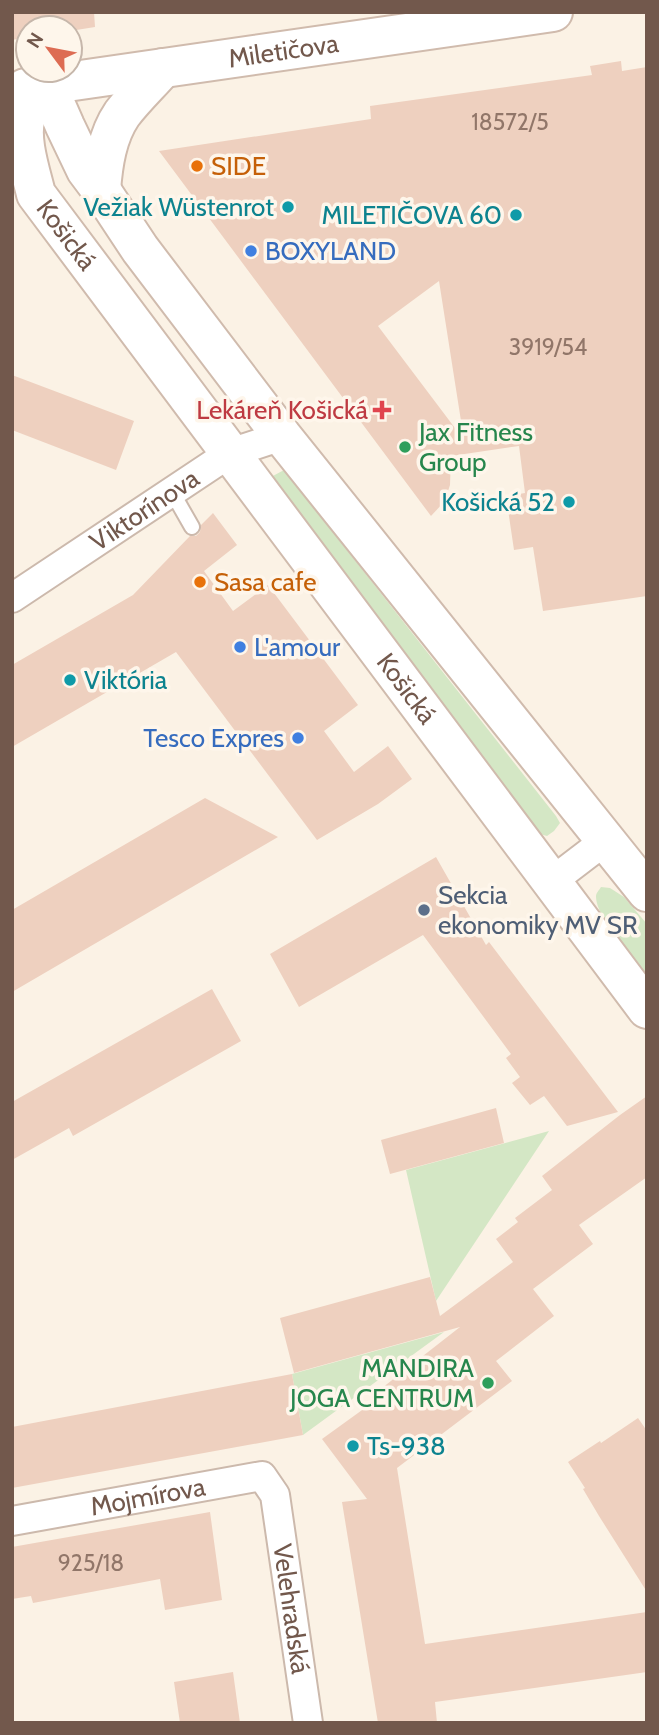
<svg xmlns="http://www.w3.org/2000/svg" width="659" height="1735" viewBox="0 0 659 1735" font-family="Cabin,sans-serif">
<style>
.green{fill:#d4e7c5}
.building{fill:#eed0bf;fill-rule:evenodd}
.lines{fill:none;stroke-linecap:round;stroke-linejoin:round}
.lane-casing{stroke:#ccb9ac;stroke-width:18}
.street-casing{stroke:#ccb9ac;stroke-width:32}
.secondary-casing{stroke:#d0bbad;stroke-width:42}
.lane{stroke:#fff;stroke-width:14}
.street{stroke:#fff;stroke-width:28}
.secondary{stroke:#fff;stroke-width:38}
.food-dot{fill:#e8710a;stroke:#fef6eb;stroke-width:2.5}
.culture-dot{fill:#0f9aa8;stroke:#fef6eb;stroke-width:2.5}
.shop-dot{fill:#3f7fe0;stroke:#fef6eb;stroke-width:2.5}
.health-dot{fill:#e0444e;stroke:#fef6eb;stroke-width:2.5}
.leisure-dot{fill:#2e9e5b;stroke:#fef6eb;stroke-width:2.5}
.service-dot{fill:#5c6f8a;stroke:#fef6eb;stroke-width:2.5}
.labels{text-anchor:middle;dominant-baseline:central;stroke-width:7;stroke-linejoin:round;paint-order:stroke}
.number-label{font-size:23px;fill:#917669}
.street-label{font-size:26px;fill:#72584c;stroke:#fef6eb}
.food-label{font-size:26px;fill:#c56008;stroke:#fef6eb;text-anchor:start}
.culture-label{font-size:26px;fill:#0d838f;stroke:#fef6eb;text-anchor:end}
.shop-label{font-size:26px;fill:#366cbe;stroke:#fef6eb;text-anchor:start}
.health-label{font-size:26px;fill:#be3a42;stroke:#fef6eb;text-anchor:end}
.leisure-label{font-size:26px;fill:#27864d;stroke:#fef6eb;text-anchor:start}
.service-label{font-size:26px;fill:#4e5e75;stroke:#fef6eb;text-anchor:start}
</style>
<rect width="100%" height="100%" fill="#fbf2e5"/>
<path class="green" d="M284,470L556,816L560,823L554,831L547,836L540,834L271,477Z
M601,887L610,888L624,897L647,924V978C634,961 596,917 596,897C596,892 599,891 601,887Z
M549,1131L436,1301L406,1170Z
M444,1332L303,1435L292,1374Z"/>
<path class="building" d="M12,12H94L95,27L70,31V28H28V37L12,40Z
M621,61L622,71L647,67V596L543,611L533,547L514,550L506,496L525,493L519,446L451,456L450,485L447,494L444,502L431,516L159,151L371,119L370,106L592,75L590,66ZM439,281L464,440L378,326Z
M12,375L134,421L116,470L12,430Z
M213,513L237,545L204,571L233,611L268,585L358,705L324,731L354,772L388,746L412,779L378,804L317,840L176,652L12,747V665L133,595L190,536H196L200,532L201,525Z
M205,798L278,837L12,992V910Z
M436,857L486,945L489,942L618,1112L567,1126L544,1096L530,1105L512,1083L520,1077L506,1058L511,1054L423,935L299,1007L270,954Z
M212,989L241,1041L73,1136L69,1128L12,1160V1102Z
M647,1096V1177L579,1225L593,1244L533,1289L554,1316L496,1361L512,1381L397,1468L425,1644L647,1612V1672L435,1702L437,1723H378L342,1502L367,1499L322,1439L376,1400L373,1395L460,1327L294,1373L280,1318L430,1277L440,1316L513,1262L496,1239L518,1222L515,1218L552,1190L542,1176L620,1115Z
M496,1108L504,1143L390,1174L381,1140Z
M292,1374L303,1435L12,1488V1427Z
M638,1418L647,1431V1592L599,1516L583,1489L585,1488L568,1462L600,1441L601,1443Z
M210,1512L222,1600L165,1610L160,1579L33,1603L31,1596L12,1599V1547Z
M233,1672L240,1723H180L174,1682Z"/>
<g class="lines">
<g class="lane-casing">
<path id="lane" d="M172,492L192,527"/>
</g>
<g class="street-casing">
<g id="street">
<path id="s1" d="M12,598L230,453L282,436"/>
<path d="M551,882L606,840"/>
<path id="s2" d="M12,1521L262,1476L275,1495L308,1723"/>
</g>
</g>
<g class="secondary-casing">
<g id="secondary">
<path id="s3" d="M47,85C39,95 30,105 26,117C19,138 31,173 36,194L647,1009"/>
<path d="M47,85L65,126L86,170L101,190L140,249L282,436L647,892"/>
<path id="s4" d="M25,88L553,12"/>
<path d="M101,190C103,164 107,136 122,114C134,98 150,83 163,68"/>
</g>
</g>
<use href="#lane" class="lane"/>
<use href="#street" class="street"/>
<use href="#secondary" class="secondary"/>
</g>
<g class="food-dot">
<circle cx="197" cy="166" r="7"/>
<circle cx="200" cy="582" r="7"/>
</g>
<g class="culture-dot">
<circle cx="288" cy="207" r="7"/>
<circle cx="516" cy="215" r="7"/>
<circle cx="569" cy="502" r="7"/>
<circle cx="70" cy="680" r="7"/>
<circle cx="353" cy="1446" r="7"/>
</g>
<g class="shop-dot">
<circle cx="251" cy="251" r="7"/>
<circle cx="240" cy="647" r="7"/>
<circle cx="298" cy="738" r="7"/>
</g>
<path class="health-dot" d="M378.5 399.5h7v7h7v7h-7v7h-7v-7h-7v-7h7z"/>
<g class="leisure-dot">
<circle cx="405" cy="447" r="7"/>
<circle cx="488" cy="1383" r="7"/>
</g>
<circle class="service-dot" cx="424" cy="910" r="7"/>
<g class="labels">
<g class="number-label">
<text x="510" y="122">18572/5</text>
<text x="548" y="347">3919/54</text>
<text x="91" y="1563">925/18</text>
</g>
<g class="street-label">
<text stroke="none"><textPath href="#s4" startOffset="261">Miletičova</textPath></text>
<text stroke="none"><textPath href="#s3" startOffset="168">Košická</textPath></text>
<text stroke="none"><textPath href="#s1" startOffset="159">Viktorínova</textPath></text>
<text stroke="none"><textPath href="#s3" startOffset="735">Košická</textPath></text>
<text stroke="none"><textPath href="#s2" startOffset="138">Mojmírova</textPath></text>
<text stroke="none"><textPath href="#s2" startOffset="392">Velehradská</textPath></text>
</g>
<g class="food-label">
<text x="211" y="166">SIDE</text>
<text x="214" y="582">Sasa cafe</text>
</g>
<g class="culture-label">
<text x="274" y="207">Vežiak Wüstenrot</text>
<text x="502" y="215">MILETIČOVA 60</text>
<text x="555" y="502">Košická 52</text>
<text x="84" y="680" text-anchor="start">Viktória</text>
<text x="367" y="1446" text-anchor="start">Ts-938</text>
</g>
<g class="shop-label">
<text x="265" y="251">BOXYLAND</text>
<text x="254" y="647">L'amour</text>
<text x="284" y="738" text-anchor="end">Tesco Expres</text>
</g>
<g class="health-label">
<text x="368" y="410">Lekáreň Košická</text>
</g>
<g class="leisure-label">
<text x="419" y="432">Jax Fitness<tspan x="419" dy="30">Group</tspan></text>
<text x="474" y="1368" text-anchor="end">MANDIRA<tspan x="474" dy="30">JOGA CENTRUM</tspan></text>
</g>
<g class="service-label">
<text x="438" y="895">Sekcia<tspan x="438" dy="30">ekonomiky MV SR</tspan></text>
</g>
</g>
<rect width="659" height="1735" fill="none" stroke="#72584c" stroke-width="28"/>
<g transform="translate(49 49) rotate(302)"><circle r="33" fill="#fef6eb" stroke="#c6b7ab" stroke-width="2"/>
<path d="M0-5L12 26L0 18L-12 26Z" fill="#dd6c53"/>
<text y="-10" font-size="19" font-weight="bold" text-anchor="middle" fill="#72584c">N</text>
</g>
</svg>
